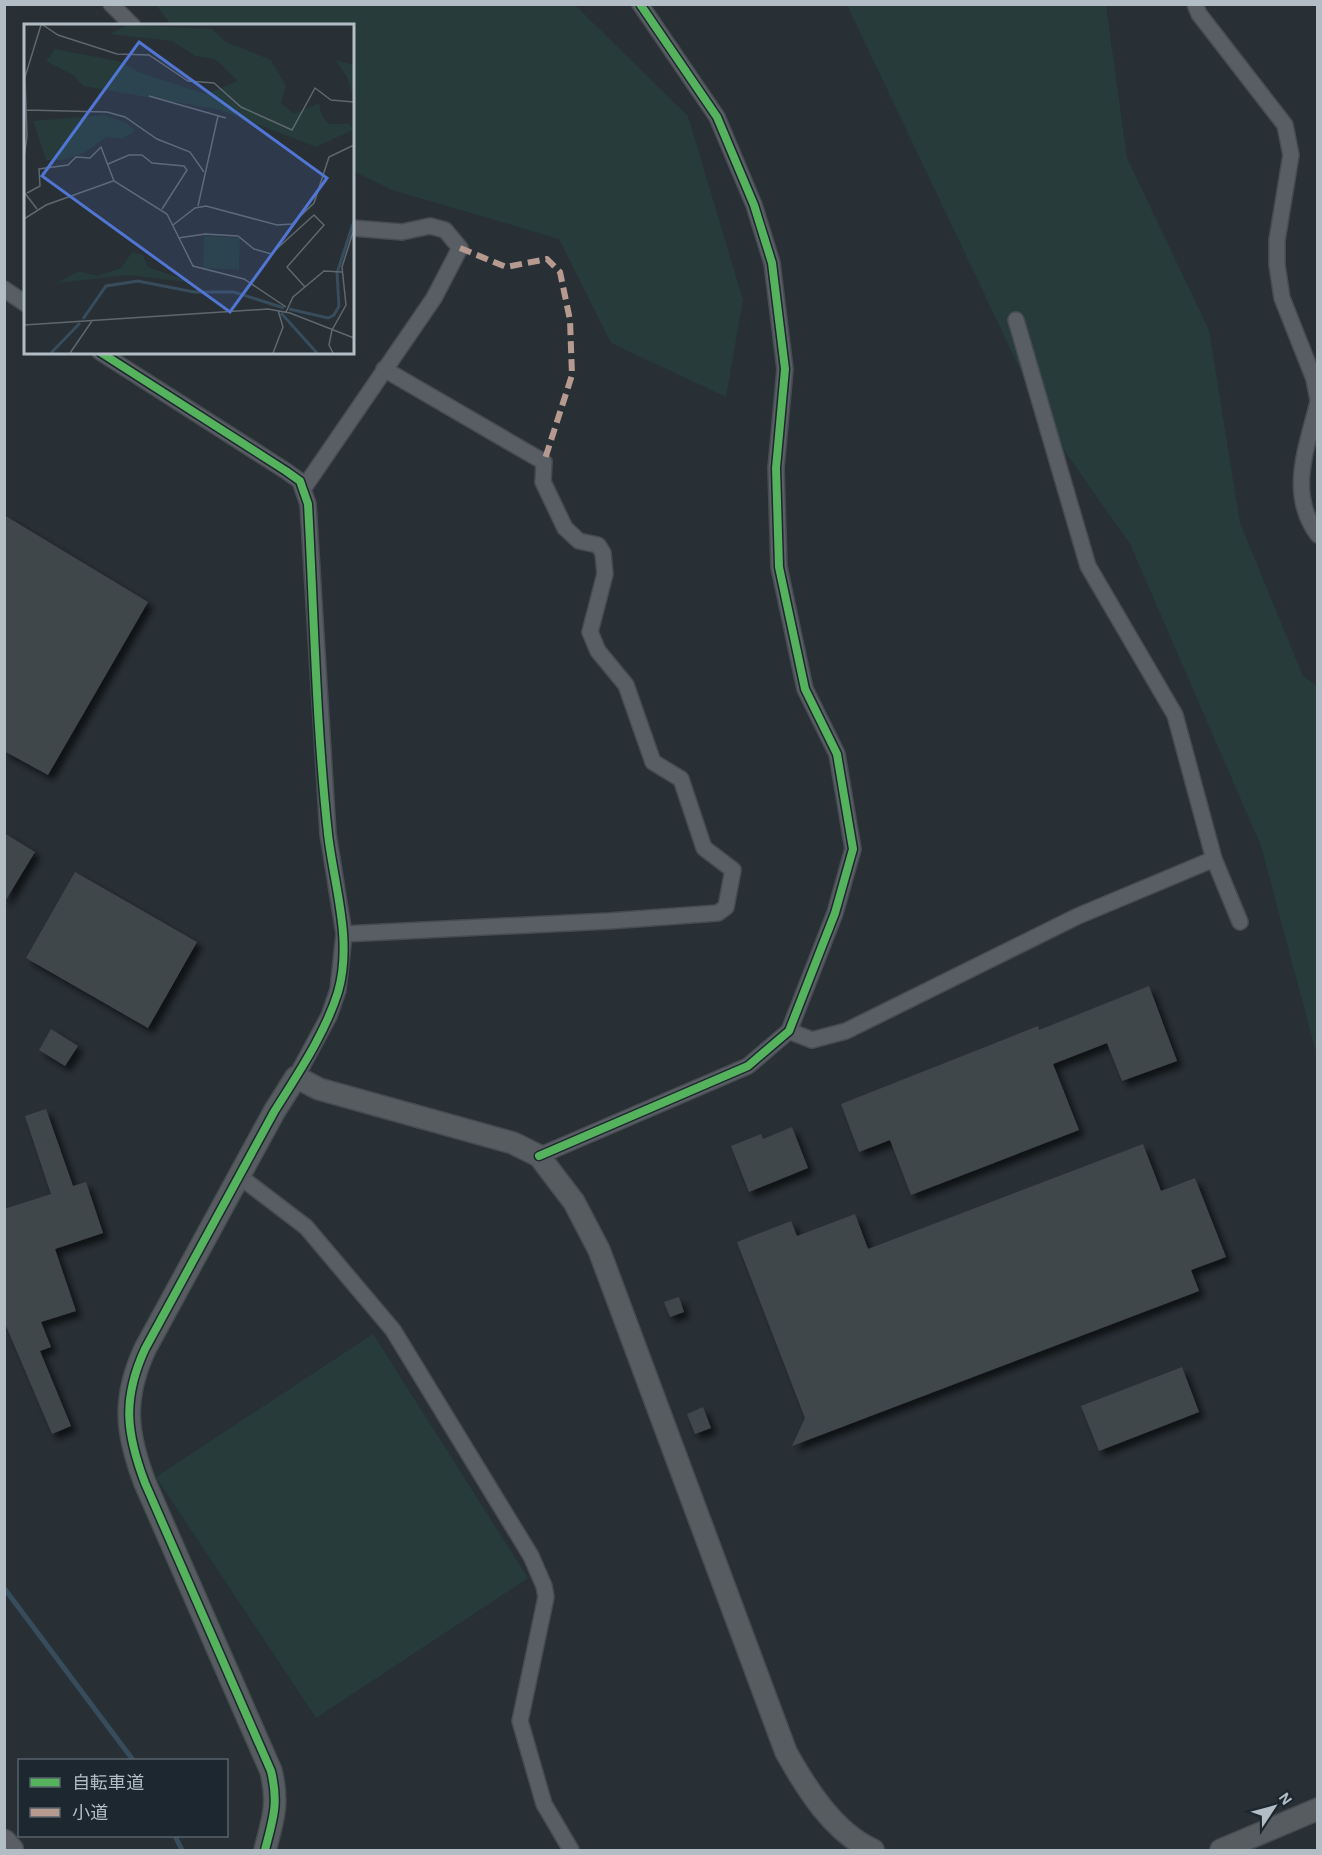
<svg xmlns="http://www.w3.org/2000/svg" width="1322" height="1855" viewBox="0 0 1322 1855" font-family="'Alegreya Sans','Noto Sans JP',sans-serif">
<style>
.green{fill:#263b3a}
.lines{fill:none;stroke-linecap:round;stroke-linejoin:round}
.stream{stroke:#374c5c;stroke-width:5}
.building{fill:#40464b;filter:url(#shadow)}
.street-casing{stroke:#464b50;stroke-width:18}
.secondary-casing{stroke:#464b50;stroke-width:24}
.primary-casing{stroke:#464c52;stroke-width:27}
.street{stroke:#585e63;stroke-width:15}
.secondary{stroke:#575c61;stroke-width:21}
.primary{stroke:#5b5f65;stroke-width:24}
.quiet{stroke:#b69a8f;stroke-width:6;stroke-dasharray:12 6;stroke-linecap:butt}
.cycleway-casing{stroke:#1c272f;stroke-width:11}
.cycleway{stroke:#56b35d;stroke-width:8}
.inset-river{fill:none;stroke:#374c5c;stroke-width:3}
.inset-road{fill:none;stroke:#5f686f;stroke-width:1.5}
.view{fill:#5175d2;fill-opacity:0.15;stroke:#5175d2;stroke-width:3}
.inset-edge{fill:none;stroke:#b2bdc6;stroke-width:3}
</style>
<defs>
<filter id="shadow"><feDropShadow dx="5.5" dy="5.5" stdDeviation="3" flood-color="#0009"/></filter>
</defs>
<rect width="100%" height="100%" fill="#282f35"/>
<path class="green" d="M156,5H575L688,116L743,300L726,397L611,343L559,239L392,190L353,171L352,26L171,25Z
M847,5H1106L1127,158L1209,330L1240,523L1303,676L1317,686V1056L1261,846L1130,544L1047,426Z
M373,1334L528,1578L316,1718L156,1477Z"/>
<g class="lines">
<path class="stream" d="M4,1588L133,1760
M175,1836L182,1850"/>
</g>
<path class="building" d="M4,515L148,602L48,775L4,751Z
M4,833L35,852L4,903Z
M75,872L197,942L148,1028L26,958Z
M1149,986L1177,1061L1122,1081L1107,1043L1053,1064L1079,1130L911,1195L890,1140L859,1152L841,1104L1038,1026L1039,1030Z
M51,1029L78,1046L65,1066L39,1050Z
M46,1109L73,1186L86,1182L103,1233L55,1249L76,1311L41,1322L51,1347L40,1351L71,1426L52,1434L4,1321V1209L51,1194L25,1116Z
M792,1127L808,1168L749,1192L731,1146L761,1134L763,1139Z
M1143,1144L1161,1191L1195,1178L1226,1257L1191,1270L1199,1291L792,1446L805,1418L737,1242L791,1221L797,1236L855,1214L868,1249Z
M679,1297L684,1312L670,1317L664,1302Z
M1182,1367L1199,1412L1099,1451L1081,1406Z
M703,1407L711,1428L695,1434L687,1414Z"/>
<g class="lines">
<g class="street-casing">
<path id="street" d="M111,4L133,26
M1195,4L1199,14L1285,125L1291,155L1277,240V265L1282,298L1314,379L1318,400
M4,289L26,304
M1016,320L1088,566L1175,715L1214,859L1240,922
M100,352L286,471L300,481L308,504L328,834L344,934L338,990L329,1016L296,1077
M1318,402C1307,447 1287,494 1318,535
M303,489L434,298L460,248L445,230L430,226L402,232L352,228
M344,934L609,921L718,913L726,907L733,870L704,848L681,779L653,762L626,685L598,651L590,632L605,574L603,553L598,545L579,541L565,528L543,482L544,462L384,369
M789,1031L812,1040L846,1031L1078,916L1214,859
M539,1156L748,1066L789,1031L835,913L853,849L837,754L805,689L779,567L776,468L785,369L772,263L754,205L717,117L640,4
M239,1176L306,1227L393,1330L531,1556L544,1586L546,1597L520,1721L544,1804L571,1850"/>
</g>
<g class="secondary-casing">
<path id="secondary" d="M265,1850C273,1819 279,1804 271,1771L145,1483C126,1433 122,1399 145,1349L274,1112L296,1077L319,1089L513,1143L539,1156L574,1202L599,1250L786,1752C806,1788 834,1833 873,1850
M1221,1850L1318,1809"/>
</g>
<g class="primary-casing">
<path id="primary" d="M4,1842L11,1850"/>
</g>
<use href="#street" class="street"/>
<use href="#secondary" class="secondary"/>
<use href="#primary" class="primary"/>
<path class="quiet" d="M460,248L506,267L547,259L560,272L570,320L572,375L544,462"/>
<g class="cycleway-casing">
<path id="cycleway" d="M100,352L286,471L300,481L308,504C314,614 316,725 328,834C334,886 353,940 338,992C325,1034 297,1075 274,1112L145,1349C122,1399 126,1433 145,1483L271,1771C279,1804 273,1819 265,1850
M539,1156L748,1066L789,1031L835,913L853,849L837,754L805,689L779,567L776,468L785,369L772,263L754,205L717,117L640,4"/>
</g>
<use href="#cycleway" class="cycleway"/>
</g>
<g transform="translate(24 24)">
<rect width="330" height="330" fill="#282f35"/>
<path d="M104,1L188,5L202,18L247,36L262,62L257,79L270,90L295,79L298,92L305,100H326L329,106L292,123L196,86L59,62L49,51L22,37L31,25L94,37L117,49L182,70L214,57L191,35L171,32L148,17L85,10ZM311,36L330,41V75L323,53ZM80,91L103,99L111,107L98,115L83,113L60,129L39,136H22L9,97ZM180,212L216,214L215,246L179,244ZM108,228L119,231L124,243L170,259L105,251L33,259L55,247L73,252L97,244Z" fill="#263b3a"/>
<path class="inset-river" d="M265,285L304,294L310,291L315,282L313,249L330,197M257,289L293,329M59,295L82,262L114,257L170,268H210L260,284M27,329L56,299"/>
<path class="inset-road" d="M19,1L34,11L93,30L125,31L164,57L190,59L217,83L268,106L291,64L307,76L330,78M125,72L202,94M2,86L83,88L101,93L133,115L166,128L180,148M0,134L3,112L1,53L17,1M84,140L105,131H118L128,139L160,142L163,146L138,185M0,168L13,185M3,169L16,162L15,145L44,141L52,133L66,134L77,123L90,157L143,190L169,242L220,255L262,283M174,182L194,92M0,195L22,181L89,157M149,201L171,184L182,182L253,201L268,200L290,179L305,133L330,121M154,214L181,210L214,212L230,225L247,230L290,191L300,201L263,243L281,263M262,288L269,273L300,247L318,248M0,301L244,285L266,289L330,314M308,306L305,321L309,329M308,306L322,281L318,243L330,205M46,329L68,297M249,329L259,303L254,286"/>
<path class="view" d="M115,18L303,154L206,288L18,152Z"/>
<rect width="330" height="330" class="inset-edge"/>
</g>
<rect width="1322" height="1855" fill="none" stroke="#b2bdc6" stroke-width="12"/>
<rect x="18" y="1759" width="210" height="78" fill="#1c272f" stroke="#58636b" stroke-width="1.5"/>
<rect x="30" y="1778" width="30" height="9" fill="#56b35d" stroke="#58636b" stroke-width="1.5"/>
<text x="72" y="1789" font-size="18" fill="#b2bdc6">自転車道</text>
<rect x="30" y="1808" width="30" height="9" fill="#b69a8f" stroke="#58636b" stroke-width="1.5"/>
<text x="72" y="1819" font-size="18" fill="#b2bdc6">小道</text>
<g transform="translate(1274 1807) rotate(54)" stroke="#1c272f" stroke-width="4.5" paint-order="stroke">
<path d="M0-4.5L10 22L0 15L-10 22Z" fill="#b2bdc6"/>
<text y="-9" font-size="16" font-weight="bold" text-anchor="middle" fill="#b2bdc6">N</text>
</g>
</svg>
